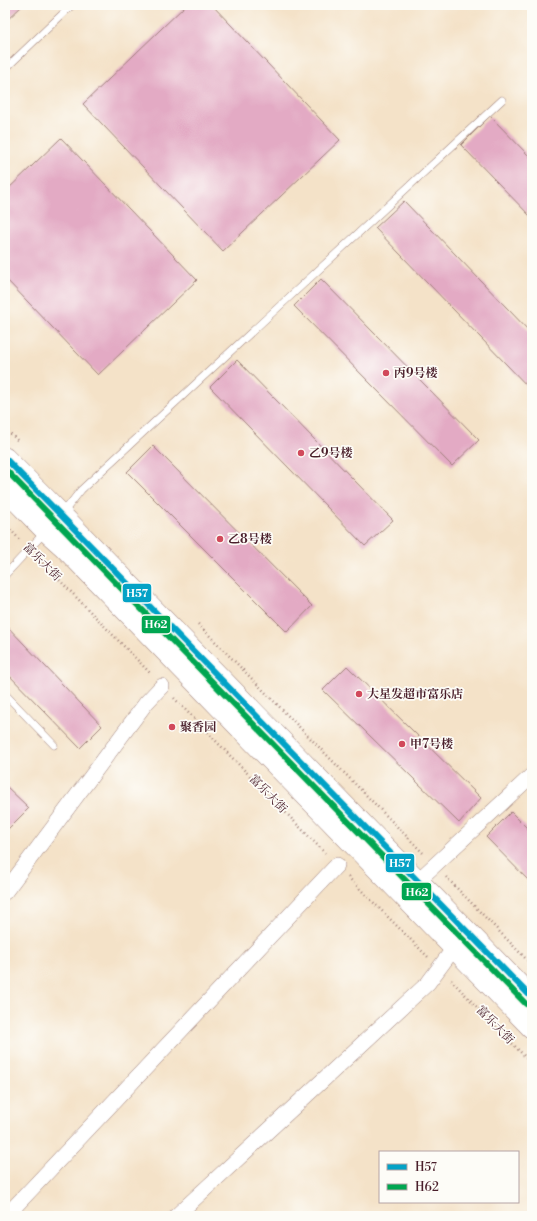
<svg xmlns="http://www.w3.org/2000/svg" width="537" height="1221" viewBox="0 0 537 1221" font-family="'Libre Bodoni','Noto Serif SC',serif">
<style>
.building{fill:#e3aac4}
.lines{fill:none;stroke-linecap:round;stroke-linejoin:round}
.service-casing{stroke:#9f807a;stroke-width:8}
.minor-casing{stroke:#9f807a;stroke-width:16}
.secondary-casing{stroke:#9f807a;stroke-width:22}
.path{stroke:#9f807a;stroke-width:2.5;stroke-dasharray:1 3;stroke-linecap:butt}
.service{stroke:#fff;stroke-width:7}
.minor{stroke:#fff;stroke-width:15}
.secondary{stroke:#fff;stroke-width:21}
.bus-1-casing{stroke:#fdfcf7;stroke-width:9}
.bus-2-casing{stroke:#fdfcf7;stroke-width:9}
.bus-1{stroke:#04a2c6;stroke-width:6}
.bus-2{stroke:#00a651;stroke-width:6}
.poi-dot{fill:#d1495b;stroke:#fdfcf7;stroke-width:1.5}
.labels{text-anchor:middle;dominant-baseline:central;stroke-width:3.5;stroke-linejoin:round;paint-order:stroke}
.poi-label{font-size:12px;font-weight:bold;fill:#4a1f2b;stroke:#fdfcf7;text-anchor:start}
.street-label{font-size:12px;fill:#4a1f2b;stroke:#fdfcf7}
.line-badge{stroke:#fdfcf7;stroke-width:1.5}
.badge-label{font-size:11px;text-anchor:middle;font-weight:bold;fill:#fff}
</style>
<rect width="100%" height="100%" fill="#fdfcf7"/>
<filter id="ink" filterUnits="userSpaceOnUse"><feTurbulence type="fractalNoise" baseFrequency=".025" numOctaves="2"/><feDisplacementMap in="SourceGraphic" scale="8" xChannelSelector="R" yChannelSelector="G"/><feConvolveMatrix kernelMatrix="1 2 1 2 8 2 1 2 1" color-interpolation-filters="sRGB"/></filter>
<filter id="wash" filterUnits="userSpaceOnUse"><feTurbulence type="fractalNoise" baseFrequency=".012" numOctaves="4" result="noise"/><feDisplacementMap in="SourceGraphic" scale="16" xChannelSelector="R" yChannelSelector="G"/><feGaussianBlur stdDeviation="0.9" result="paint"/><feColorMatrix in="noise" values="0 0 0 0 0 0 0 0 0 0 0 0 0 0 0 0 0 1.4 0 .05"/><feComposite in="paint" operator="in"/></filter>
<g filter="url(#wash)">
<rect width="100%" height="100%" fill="#f4e2c8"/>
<g id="blocks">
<path class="building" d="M5,5H23L5,22Z
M186,5H212L340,140L223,251L83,104Z
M490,116L532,159V218L461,145Z
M61,138L197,280L98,375L5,278V192Z
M404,201L532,334V391L375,228Z
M321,279L479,440L452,466L294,306Z
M237,360L393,520L365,546L210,387Z
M153,446L312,606L287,632L127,472Z
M5,624L102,726L80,748L5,671Z
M347,666L481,798L459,823L323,690Z
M5,785L29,808L5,832Z
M511,812L532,833V884L486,837Z"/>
</g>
</g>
<g filter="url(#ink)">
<use href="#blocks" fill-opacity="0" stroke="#9f807a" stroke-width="1"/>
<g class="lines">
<g class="service-casing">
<path id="service" d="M5,69L72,5
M63,513L81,490L502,100
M5,575L45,532
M5,694L54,745"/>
</g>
<g class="minor-casing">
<path id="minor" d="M410,888L532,775
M5,892L146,703L162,686
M6,1216L337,865
M176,1216L428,983L454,948L459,939"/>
</g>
<g class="secondary-casing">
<path id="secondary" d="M5,458L47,500L532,998
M5,489L46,531L64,547L532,1028"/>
</g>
<path class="path" d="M5,428L19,442
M5,524L21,541
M37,557L151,674
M198,624L424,854
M174,698L325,853
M348,877L428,957
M446,877L532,965
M451,980L532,1064"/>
<use href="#service" class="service"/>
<use href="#minor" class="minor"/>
<use href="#secondary" class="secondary"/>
<g class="bus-1-casing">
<path id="bus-1" d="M5,458L532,998"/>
</g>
<g class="bus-2-casing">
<path id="bus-2" d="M5,469L526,1004"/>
</g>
<use href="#bus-1" class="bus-1"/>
<use href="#bus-2" class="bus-2"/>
</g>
</g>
<g class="poi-dot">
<circle cx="386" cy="373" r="4"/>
<circle cx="301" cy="453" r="4"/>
<circle cx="220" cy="539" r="4"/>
<circle cx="359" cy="694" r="4"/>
<circle cx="172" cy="727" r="4"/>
<circle cx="402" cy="744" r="4"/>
</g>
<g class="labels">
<g class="poi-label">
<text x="394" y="373">丙9号楼</text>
<text x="309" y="453">乙9号楼</text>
<text x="228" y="539">乙8号楼</text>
<text x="367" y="694">大星发超市富乐店</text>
<text x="180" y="727">聚香园</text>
<text x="410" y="744">甲7号楼</text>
</g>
<g class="street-label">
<text transform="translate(42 562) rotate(45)">富乐大街</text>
<text transform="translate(268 794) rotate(46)">富乐大街</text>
<text transform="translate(495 1025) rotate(46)">富乐大街</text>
</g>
</g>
<g class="line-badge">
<rect x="122" y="583" width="30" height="20" rx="4" fill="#04a2c6"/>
<rect x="141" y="615" width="30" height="19" rx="4" fill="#00a651"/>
<rect x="385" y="853" width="30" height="20" rx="4" fill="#04a2c6"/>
<rect x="401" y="882" width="31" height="19" rx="4" fill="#00a651"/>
</g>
<g class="badge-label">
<text x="137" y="597">H57</text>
<text x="156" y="628">H62</text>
<text x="400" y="867">H57</text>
<text x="417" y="896">H62</text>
</g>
<rect width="537" height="1221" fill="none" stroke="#fdfcf7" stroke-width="20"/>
<rect x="379" y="1151" width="140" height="52" fill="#fdfcf7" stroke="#b5a4a5"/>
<rect x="387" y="1164" width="20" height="6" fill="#04a2c6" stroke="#b5a4a5"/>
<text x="415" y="1171" font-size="12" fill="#4a1f2b">H57</text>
<rect x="387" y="1184" width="20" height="6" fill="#00a651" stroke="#b5a4a5"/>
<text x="415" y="1191" font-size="12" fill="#4a1f2b">H62</text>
</svg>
